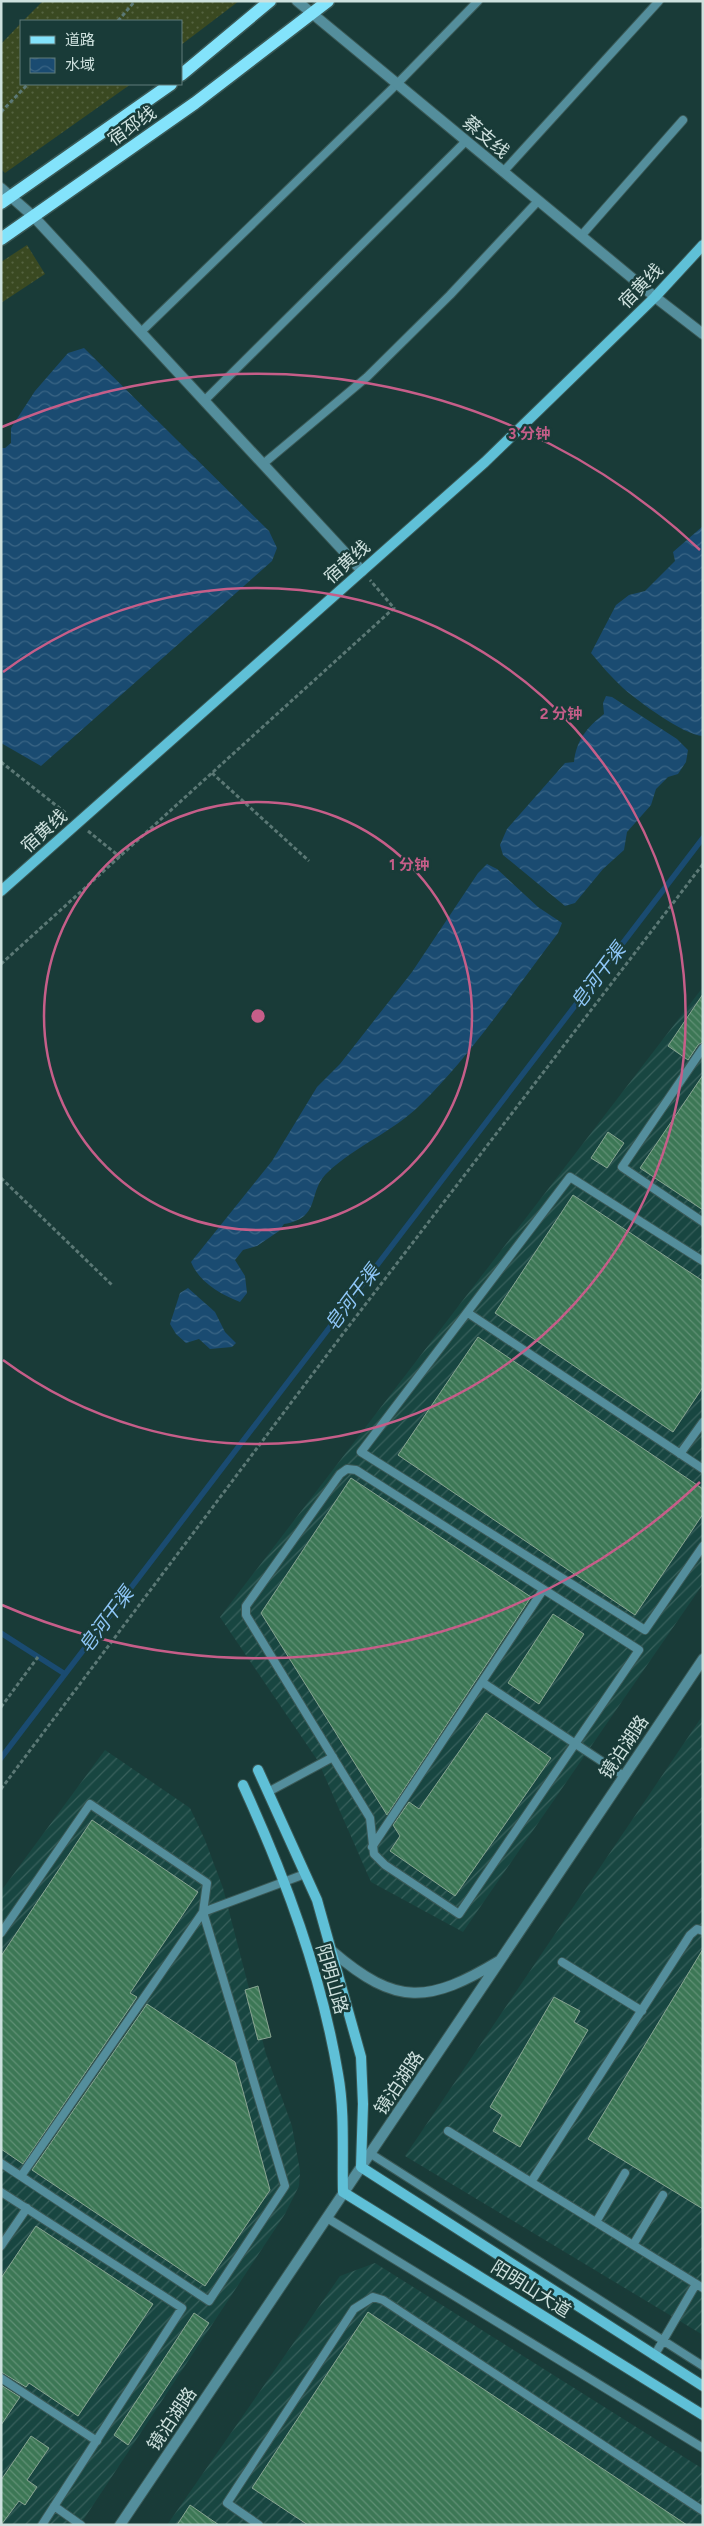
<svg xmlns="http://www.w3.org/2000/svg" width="704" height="2526" viewBox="0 0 704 2526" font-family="Figtree,'Noto Sans SC',sans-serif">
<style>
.industrial{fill:url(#industrial-furrows)}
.grass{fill:url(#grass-dots)}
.water{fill:url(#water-waves)}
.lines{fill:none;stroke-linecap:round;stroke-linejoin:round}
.stream{stroke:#1a4b71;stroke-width:5.5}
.building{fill:url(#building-back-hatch);stroke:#89a592}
.service-casing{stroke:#3a5956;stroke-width:10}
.minor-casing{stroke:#3a5956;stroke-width:12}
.tertiary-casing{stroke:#3a5956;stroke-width:12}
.secondary-casing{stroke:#3a5956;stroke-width:12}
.primary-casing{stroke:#3a5956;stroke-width:15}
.path{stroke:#5b7875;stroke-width:3;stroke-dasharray:4 2.5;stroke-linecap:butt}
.service{stroke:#548e9c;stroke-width:8}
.minor{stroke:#548e9c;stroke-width:10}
.tertiary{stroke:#548e9c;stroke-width:10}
.secondary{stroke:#5fc0d7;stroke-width:10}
.primary{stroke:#83e3fb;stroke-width:12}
.ring{fill:none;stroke:#c65e89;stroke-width:2.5}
.labels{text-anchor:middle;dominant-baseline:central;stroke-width:5;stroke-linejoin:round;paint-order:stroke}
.street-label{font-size:18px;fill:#cee1de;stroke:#193b38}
.water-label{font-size:19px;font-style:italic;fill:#8fc7f8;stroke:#193b38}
.centre{fill:#c65e89;stroke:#193b38;stroke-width:2.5}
.ring-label{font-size:15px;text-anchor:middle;font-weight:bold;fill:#c65e89;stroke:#193b38;stroke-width:5;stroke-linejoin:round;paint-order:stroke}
</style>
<defs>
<pattern id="industrial-furrows" width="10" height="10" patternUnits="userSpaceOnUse" patternTransform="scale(1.25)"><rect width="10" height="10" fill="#184641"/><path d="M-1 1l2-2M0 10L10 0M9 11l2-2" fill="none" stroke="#38605c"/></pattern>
<pattern id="grass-dots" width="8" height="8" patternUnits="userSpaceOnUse" patternTransform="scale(1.25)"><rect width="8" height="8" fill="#3a4921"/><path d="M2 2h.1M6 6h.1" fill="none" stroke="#556341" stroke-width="1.8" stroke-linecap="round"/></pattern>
<pattern id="water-waves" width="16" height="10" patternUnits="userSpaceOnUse" patternTransform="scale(1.25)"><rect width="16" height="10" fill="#1a4b71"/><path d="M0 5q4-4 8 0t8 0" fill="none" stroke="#3a6585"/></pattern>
<pattern id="building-back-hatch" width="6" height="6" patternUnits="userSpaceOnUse" patternTransform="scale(1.25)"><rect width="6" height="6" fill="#3c7755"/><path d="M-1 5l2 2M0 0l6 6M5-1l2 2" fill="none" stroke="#609075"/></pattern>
</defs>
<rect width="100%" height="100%" fill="#193b38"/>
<path class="industrial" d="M703,987V1584L463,1932L371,1882L318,1761L220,1617Z
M703,1715V2335L405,2156Z
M105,1750L190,1808L205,1840L223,1888L266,2054L292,2126L300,2171L299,2186L285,2214L80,2525H1V1891Z
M375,2263L703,2469V2525H167L340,2276Z"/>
<path class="grass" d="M43,1H239L181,45V21H23Z
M21,23V84H131L5,173L1,169V44Z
M27,245L45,274L1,303V262Z"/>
<path class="water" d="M84,348L269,531L277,548L272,561L41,766L1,743V448H5L11,443V428L35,391L68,353Z
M703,526V736C683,735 638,701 623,688C611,677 601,665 591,653L616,605L629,595L645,591L675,561L673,552Z
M606,696L612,697L677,739L688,750L686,762L678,774L668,777L656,789L651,805L627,832L624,850L603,869L575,903L565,906L503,855L500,845L507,829L565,763L574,762C576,741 587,727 604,714L603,703Z
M487,864L497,869L538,907L562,923L558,933C515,989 470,1057 420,1105C393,1132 355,1146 327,1173C307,1192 322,1218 284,1224L279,1231L257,1246L243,1250L235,1260L245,1276L247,1293L240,1302C220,1294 199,1282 191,1262L272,1161L317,1087L340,1064L412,972L478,873Z
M188,1288L215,1312L225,1332L236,1343L232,1347L210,1349L199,1339L186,1343L176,1334L170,1324L180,1293Z"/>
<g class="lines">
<path class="stream" d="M1,1633L65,1674
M1,1758L703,838"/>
</g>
<path class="building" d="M703,994V1042L698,1045L688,1060L668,1046Z
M703,1075V1210L640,1168Z
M608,1132L624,1143L607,1168L591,1158Z
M573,1195L703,1281V1387L673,1432L495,1313Z
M478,1337L703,1489V1514L635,1615L398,1455Z
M351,1478L531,1597L387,1815L261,1613Z
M553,1614L584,1634L539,1704L508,1683Z
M486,1713L551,1758L455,1896L390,1851L400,1836L393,1825L409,1802L419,1809Z
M92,1820L198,1892L130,1993L137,1997L23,2164L1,2149V1956Z
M703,1949V2209L588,2139Z
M258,1986L271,2037L258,2040L245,1990Z
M554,1997L580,2011L574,2022L588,2030L520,2147L493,2131L502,2115L490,2107Z
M147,2004L235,2062L270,2190L205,2286L32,2170Z
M36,2226L153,2304L78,2416L29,2383L26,2387L1,2372V2278Z
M368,2312L687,2525H308L252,2488Z
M194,2313L209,2323L128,2445L114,2435Z
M1,2385L20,2397L1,2425Z
M31,2436L49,2448L27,2480L37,2487L25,2505L19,2501L1,2525V2480Z
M190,2505L219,2525H177Z"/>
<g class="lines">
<g class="service-casing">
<path id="service" d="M503,172L659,1
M581,236L683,120
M141,332L397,84L478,1
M204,401L466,141
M263,464L367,377L450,295L538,201
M703,1048L622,1167L703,1222
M703,1261L570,1177L361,1452L645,1630L703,1546
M468,1313L703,1469
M680,1454L703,1422
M347,1469L356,1470L639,1650L459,1914L385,1865L374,1854L370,1818L246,1615V1606L340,1474Z
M482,1682L624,1776
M268,1792L333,1757
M372,1847L543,1590
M1,1933L90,1804L207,1883L203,1912L285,2186L209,2301L1,2163
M562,1962L642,2011
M448,2131L703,2288
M371,2154L703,2366
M21,2176L203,1912L305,1874
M531,2182L690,1935L697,1929L703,1931
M1,2192L182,2308L42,2525
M327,2218L703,2448
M596,2222L625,2173
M633,2245L663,2195
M1,2246L27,2208
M654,2356L696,2284
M1,2378L97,2441
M54,2506L81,2525
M259,2525L227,2503L354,2309L373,2297L383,2300L703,2511"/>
</g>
<g class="minor-casing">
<path id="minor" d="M1,188L34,217L362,571"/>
</g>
<g class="tertiary-casing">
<path id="tertiary" d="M297,1L655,297L703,334
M332,1951C397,2007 429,2003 499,1961
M120,2525L703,1659"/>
</g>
<g class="secondary-casing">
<path id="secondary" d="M1,891L485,462L655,297L703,245
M258,1770L317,1900L361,2057L363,2104L361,2167L703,2386
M243,1785C285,1877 321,1973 338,2074C345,2112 342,2153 343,2192L703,2415"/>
</g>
<g class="primary-casing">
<path id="primary" d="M181,75L270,1
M1,203L171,84
M1,239L195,103L328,1"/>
</g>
<path class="path" d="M118,21L135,1
M1,112L28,84
M1,762L67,814
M212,773L309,861
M88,831L120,857
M1,964L394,608L370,580
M1,1178L112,1285
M1,1707L38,1657
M1,1789L342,1335L703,864"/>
<use href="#service" class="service"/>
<use href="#minor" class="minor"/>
<use href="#tertiary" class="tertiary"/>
<use href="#secondary" class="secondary"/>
<use href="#primary" class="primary"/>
</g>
<g class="ring">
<circle cx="258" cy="1016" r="214"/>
<path d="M3 672A428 428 0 1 1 3 1360"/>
<path d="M700 1482A642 642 0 0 1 2 1605M2 427A642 642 0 0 1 700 550"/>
</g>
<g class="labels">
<g class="street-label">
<text transform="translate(132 126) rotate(-35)">宿邳线</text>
<text transform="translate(486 137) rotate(40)">蔡支线</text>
<text transform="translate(641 286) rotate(-46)">宿黄线</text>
<text transform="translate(347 562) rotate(-42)">宿黄线</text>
<text transform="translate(44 831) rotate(-42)">宿黄线</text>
<text transform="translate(624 1747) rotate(-56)">镜泊湖路</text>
<text transform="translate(332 1979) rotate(74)">阳明山路</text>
<text transform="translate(399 2083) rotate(-56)">镜泊湖路</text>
<text transform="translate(531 2289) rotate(32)">阳明山大道</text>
<text transform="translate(172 2419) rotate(-56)">镜泊湖路</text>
</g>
<g class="water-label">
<text transform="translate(598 976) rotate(-53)">皂河干渠</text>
<text transform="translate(352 1298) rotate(-53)">皂河干渠</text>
<text transform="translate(106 1620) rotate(-53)">皂河干渠</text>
</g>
</g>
<circle cx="258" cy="1016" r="8" class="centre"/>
<g class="ring-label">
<text x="529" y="439">3 分钟</text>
<text x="561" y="719">2 分钟</text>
<text x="409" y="870">1 分钟</text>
</g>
<rect width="704" height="2526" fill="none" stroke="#cee1de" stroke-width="5"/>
<rect x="20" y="20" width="162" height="65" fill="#193b38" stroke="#617d7a"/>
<rect x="30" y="36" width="25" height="8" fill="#83e3fb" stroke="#617d7a"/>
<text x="65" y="45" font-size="15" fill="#cee1de">道路</text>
<rect x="30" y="58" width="25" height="15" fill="url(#water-waves)" stroke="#617d7a"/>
<text x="65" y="70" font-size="15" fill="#cee1de">水域</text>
</svg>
